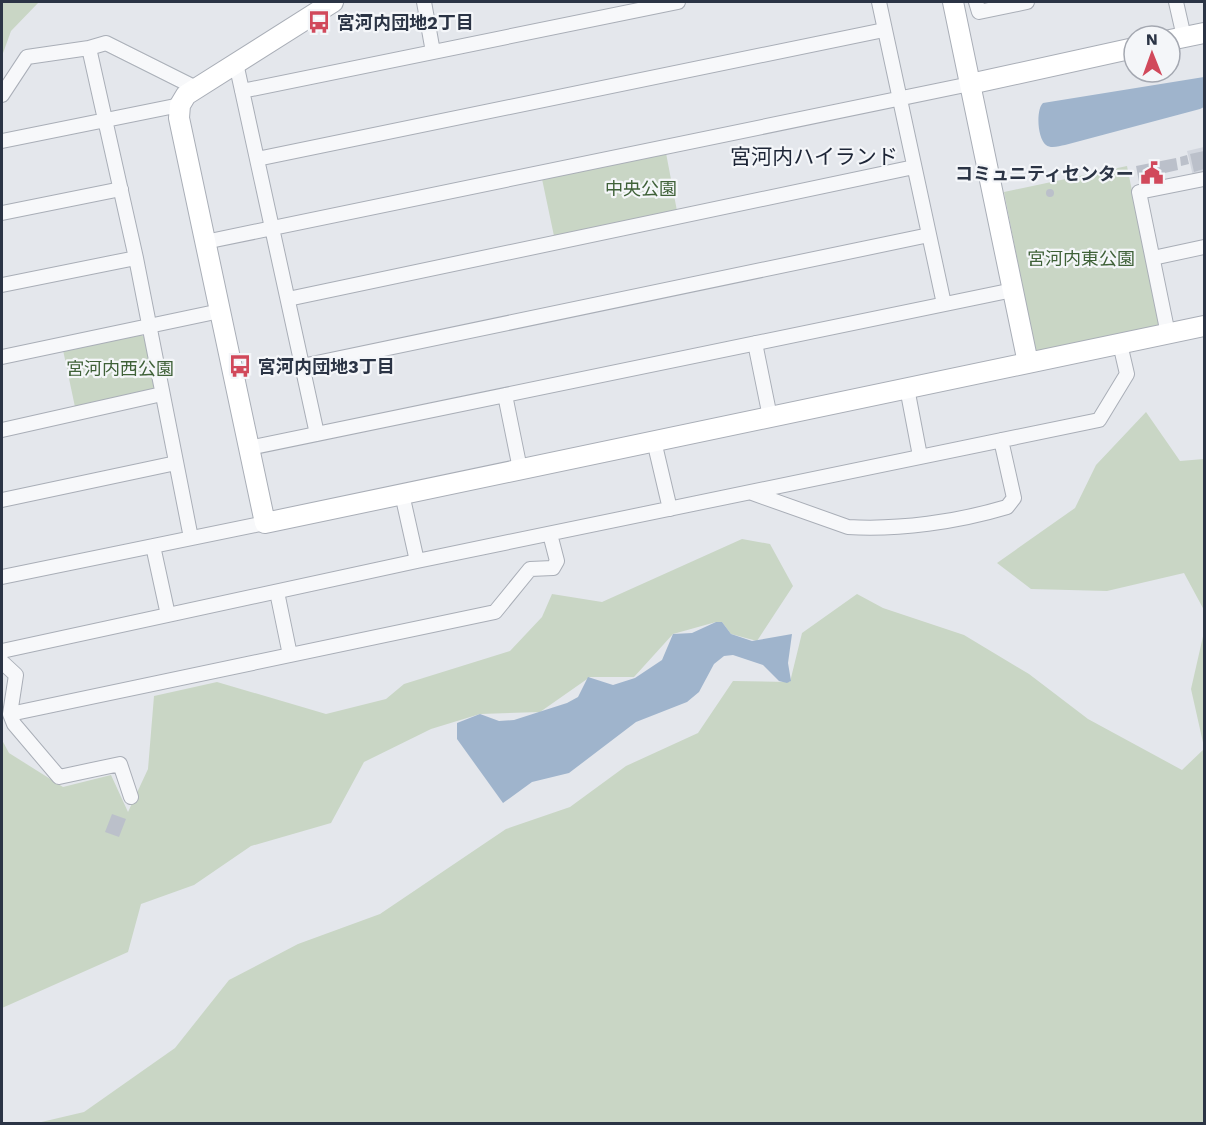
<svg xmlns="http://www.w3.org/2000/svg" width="1206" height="1125" viewBox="0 0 1206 1125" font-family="'Work Sans','Noto Sans JP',sans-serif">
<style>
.built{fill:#d2d6de}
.green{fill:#c9d6c5}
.water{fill:#9fb4cc}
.building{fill:#bbc0ca}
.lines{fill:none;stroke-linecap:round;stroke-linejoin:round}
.street-casing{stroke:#a9aeb7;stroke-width:16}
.secondary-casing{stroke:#a9aeb7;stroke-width:22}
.street{stroke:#f7f8fa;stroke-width:14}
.secondary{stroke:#fff;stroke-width:20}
.labels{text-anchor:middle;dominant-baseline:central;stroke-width:4.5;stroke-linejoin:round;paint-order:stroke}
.poi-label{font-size:18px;font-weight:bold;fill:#2b3445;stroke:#f4f6f9;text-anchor:start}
.park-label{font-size:18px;fill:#3f6138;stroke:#f4f6f9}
.quarter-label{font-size:21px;fill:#1d2536;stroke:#f4f6f9}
</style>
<rect width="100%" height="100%" fill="#e4e7ec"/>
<path class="built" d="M1204,147V174L1193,176L1187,151Z"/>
<path class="green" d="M2,2H39L11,31L2,56Z
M666,153L677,211L554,236L542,179Z
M1127,166L1159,325L1157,329L1041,353L1035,349L1004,192Z
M140,334L147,339L156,386L151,393L75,407L63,350Z
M1146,412L1180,461L1204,459V610L1184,573L1107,591L1031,589L997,563L1075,508L1096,465Z
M742,539L770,544L793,586L757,641L731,634L722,622H716L673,634L634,677H590L540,712L480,714L431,729L364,762L331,823L251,846L194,885L141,904L128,952L2,1008V740L9,753L63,787L111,775L128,812L148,769L154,696L217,682L326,714L386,699L404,684L510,651L542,617L552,594L602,602Z
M857,594L883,608L964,635L1029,674L1088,719L1182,770L1204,749V1123L33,1124L84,1112L175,1048L229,980L298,944L380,914L506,829L570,807L626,766L698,733L733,681L790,682L802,633Z
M1204,632V747L1191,689Z"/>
<path class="water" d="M1204,77V107L1200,109L1065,145C1059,146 1051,149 1046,145C1037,138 1036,109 1043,103Z
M716,622H722L731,634L752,641L792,634L788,663L791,681L787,683L779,681L763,665L733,655L724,656L714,664L699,692L687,702L636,722L569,773L532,782L503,803L457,739V723L480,714L499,721L514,720L567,703L578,697L588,677L613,685L635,678L662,660L673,634L692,633Z"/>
<path class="building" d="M1204,151V169L1194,172L1190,154Z
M1187,155L1189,164L1181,166L1180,157Z
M1176,158L1178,170L1156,175L1157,182L1140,187L1136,166Z
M1046 193a4 4 0 1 1 8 0a4 4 0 1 1-8 0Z
M112,814L126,819L119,837L105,832Z"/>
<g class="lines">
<g class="street-casing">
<path id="street" d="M424,2L433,52
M879,2L944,304
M976,2L979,12L1027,2
M1176,2L1184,37
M89,48L136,258L191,538
M236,63L317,434
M242,91L678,2
M2,95L27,57L89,48L106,43L196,88
M2,141L180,105
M257,159L884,30
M2,213L121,189
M205,242L970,84
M1153,258L1204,247
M2,285L136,258
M288,299L914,167
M1168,334L1139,192L1204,179
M755,343L770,417
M2,357L220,311
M302,366L929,235
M907,388L920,456
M505,395L520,469
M2,430L162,394
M654,441L670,509
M249,448L1013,290
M752,493L848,527C899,530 957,522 1007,507L1014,498L1001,440
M402,494L417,561
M2,500L176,463
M153,546L168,615
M2,577L265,523
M277,592L290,655
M2,651L417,561L1099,420L1127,374L1120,344
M2,662L16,675L10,714L14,724L59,777L120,764L131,797
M10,714L495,612L530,569L553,568L557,561L550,534"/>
</g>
<g class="secondary-casing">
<path id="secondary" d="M333,2L186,95L180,105L179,118L265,523L1204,326
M953,2L1028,363
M1170,40L1204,33
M970,84L1134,48"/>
</g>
<use href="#street" class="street"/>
<use href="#secondary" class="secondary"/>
</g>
<defs>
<g id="bus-bare" transform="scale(1.8)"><path d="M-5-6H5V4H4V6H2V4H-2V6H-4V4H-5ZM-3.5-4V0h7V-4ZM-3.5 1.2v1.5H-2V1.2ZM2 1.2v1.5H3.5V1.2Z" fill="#d1495b" stroke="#f4f6f9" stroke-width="2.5" paint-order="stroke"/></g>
<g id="civic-bare" transform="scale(1.8)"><path d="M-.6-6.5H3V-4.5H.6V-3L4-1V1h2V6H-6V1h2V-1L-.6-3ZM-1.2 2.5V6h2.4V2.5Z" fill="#d1495b" stroke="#f4f6f9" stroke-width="2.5" paint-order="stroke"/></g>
</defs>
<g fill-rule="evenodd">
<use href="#bus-bare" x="319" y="22"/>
<use href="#civic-bare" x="1152" y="173"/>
<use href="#bus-bare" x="240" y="366"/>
</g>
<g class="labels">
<g class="poi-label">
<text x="337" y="22">宮河内団地2丁目</text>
<text x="1134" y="173" text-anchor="end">コミュニティセンター</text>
<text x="258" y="366">宮河内団地3丁目</text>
</g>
<g class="park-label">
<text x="641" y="188">中央公園</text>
<text x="1081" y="258">宮河内東公園</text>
<text x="120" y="368">宮河内西公園</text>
</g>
<g class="quarter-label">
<text x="814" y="156">宮河内ハイランド</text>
</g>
</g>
<rect width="1206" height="1125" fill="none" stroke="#2b3445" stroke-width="6"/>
<g transform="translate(1152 54) rotate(359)"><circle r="28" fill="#f4f6f9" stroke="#a4a8b1" stroke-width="1.5"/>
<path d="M0-4.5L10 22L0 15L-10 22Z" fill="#d1495b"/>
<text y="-9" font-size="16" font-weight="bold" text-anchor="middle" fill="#2b3445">N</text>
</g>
</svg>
